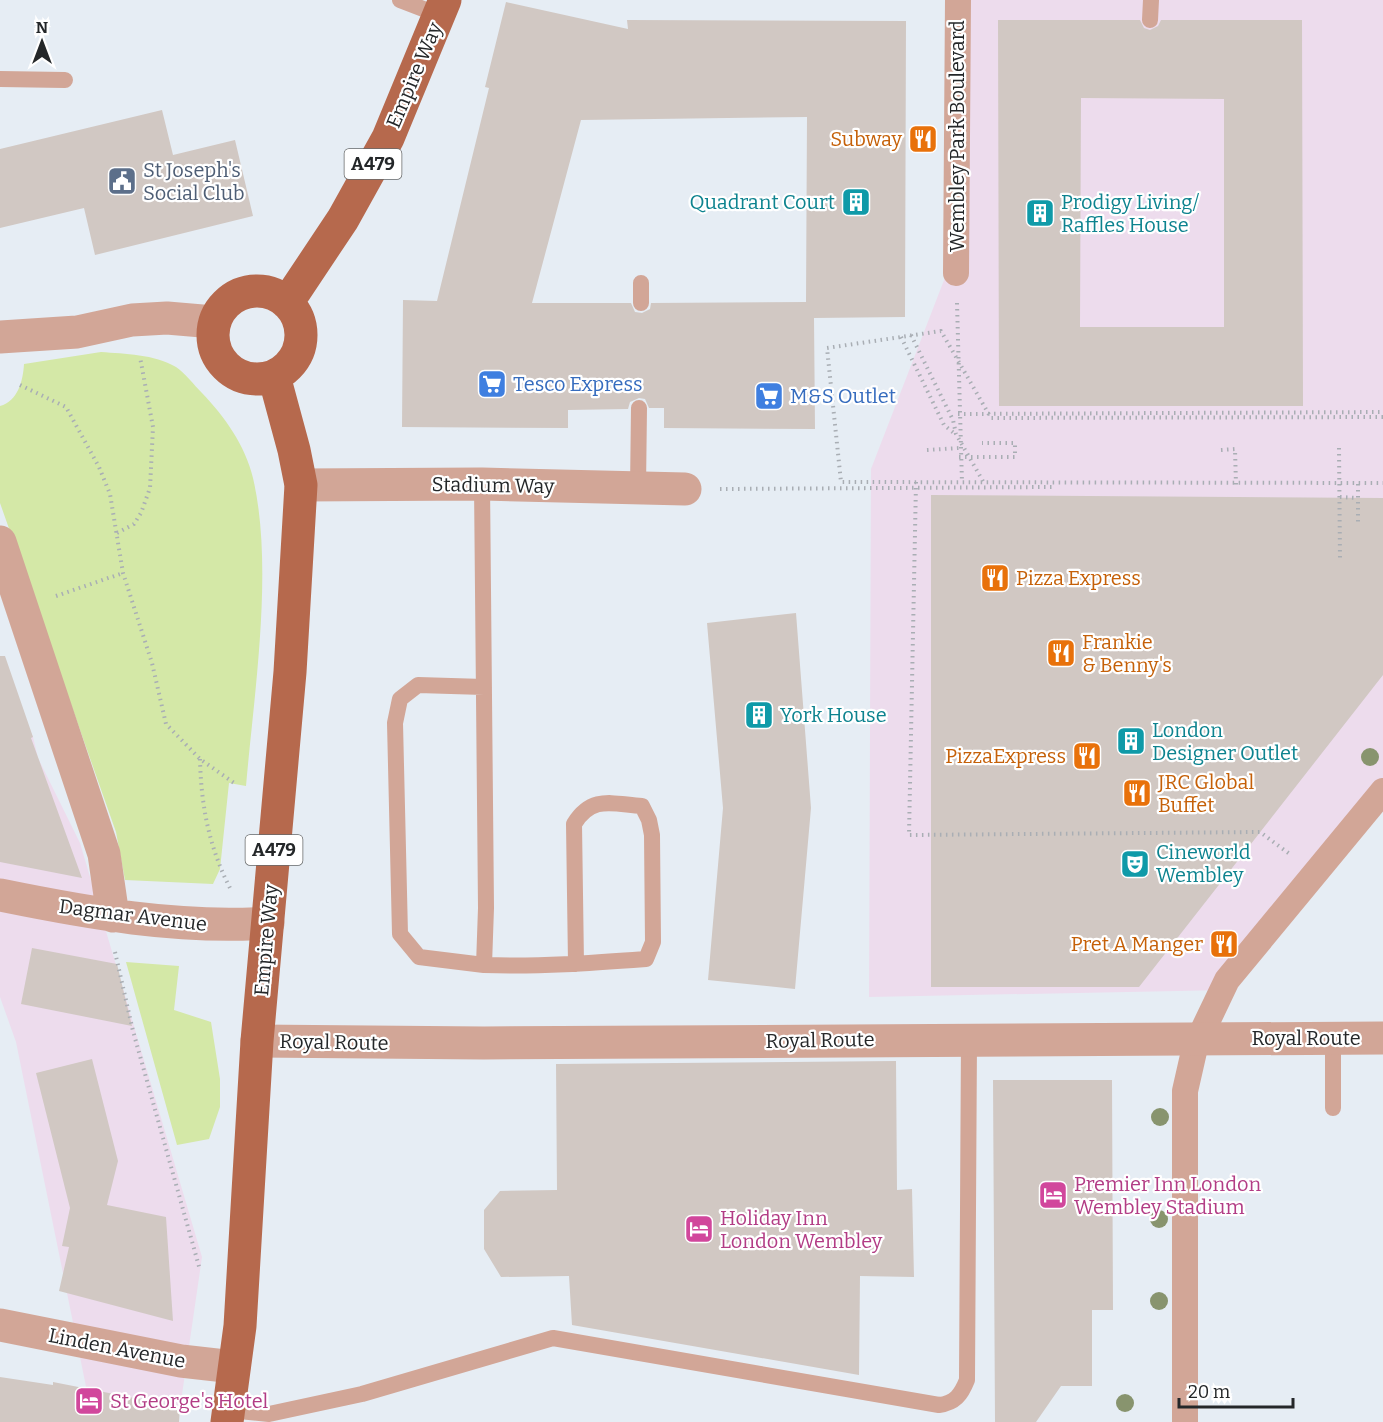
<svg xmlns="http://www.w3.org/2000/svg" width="1383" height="1422" viewBox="0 0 1383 1422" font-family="Bitter,serif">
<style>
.commercial{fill:#eddced}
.green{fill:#d4e8a7}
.building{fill:#d1c8c3;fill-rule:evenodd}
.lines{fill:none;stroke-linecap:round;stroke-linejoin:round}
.path{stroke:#a9aeb4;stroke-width:4;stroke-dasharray:1.5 4.5;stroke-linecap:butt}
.service{stroke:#d2a697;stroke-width:16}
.pedestrian{stroke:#d2a697;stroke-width:26}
.minor{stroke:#d2a697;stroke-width:33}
.tertiary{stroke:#d2a697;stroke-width:33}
.primary{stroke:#b6694d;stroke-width:33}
.tree{fill:#88946e}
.labels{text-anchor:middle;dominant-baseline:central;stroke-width:4.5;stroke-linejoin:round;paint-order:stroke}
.shield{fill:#fff;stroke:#666869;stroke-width:1.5}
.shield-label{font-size:18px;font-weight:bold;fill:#242729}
.street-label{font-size:20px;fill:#242729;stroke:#fff}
.food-label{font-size:20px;fill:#c56008;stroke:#fff;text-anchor:end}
.service-label{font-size:20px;fill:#4e5e75;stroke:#fff;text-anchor:start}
.culture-label{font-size:20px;fill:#0d838f;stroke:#fff;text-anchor:start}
.shop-label{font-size:20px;fill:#366cbe;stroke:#fff;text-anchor:start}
.hotel-label{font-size:20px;fill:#b23c85;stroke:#fff;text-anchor:start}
</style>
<rect width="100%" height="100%" fill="#e6edf4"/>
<path class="commercial" d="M950,0H1383V792L1227,990L869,997L871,469L946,275Z
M0,659L33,737L38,758L80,843L202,1257L178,1422L93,1421L16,1042L0,997Z"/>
<path class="green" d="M101,352C125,354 154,354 176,367C185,373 194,385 202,393C225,417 245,445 253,478C274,568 254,693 246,786L229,783L220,869L213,884L125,880L116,832L0,503V406C18,401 23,381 24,364Z
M126,962L179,966L174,1010L211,1022L220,1079V1107L209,1139L177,1145Z"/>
<path class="building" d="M506,2L628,29L627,20L906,21L905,317L814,318L815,429L664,428V408H649L645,399L639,398L630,402L628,409L568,410V428L402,427L403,300L437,301L489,88L485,87ZM807,117L806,302L651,303L650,309L642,313L635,312L631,303H532L581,120Z
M998,20H1140L1144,28L1150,30L1158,26L1161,20H1302L1303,406H999ZM1081,98L1224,99V327H1080Z
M162,110L173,155L235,140L253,216L95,255L84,208L0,228V149Z
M931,495L1383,498V675L1139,987H931Z
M796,613L811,808L795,989L708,980L723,808L707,623Z
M0,656H5L33,737L31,738L82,878L0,862Z
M32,948L117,964L132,1026L21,1004Z
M92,1059L118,1161L107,1205L166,1217L173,1321L59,1291L69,1247L62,1246L70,1208L36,1073Z
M896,1061L897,1190L912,1189L914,1277L860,1276L859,1375L572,1325L569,1276L501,1277L484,1249V1210L500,1191L557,1190L556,1064Z
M993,1080H1112L1113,1310H1092V1386H1061L1036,1422H995Z
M0,1377L53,1385V1382L180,1407L179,1422H0Z"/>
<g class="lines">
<path class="path" d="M957,303L962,483
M911,335L953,420L956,434L984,483
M901,337L944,425L955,434
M20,385L66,407L99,467L110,494L123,573L152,663L166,724L200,759L237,785
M958,414L1383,412
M1383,417L991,418L941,331L827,348L841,482L1383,483
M1339,448L1340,559
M927,450L959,448
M1221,450L1235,449L1236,485
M959,457H1015V443H982
M916,482L909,835L1260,832L1291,855
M1358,484V523
M720,489L1052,487
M1340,497L1358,498
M117,533L134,524L141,513L150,488L153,427L140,357
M56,596L123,573
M200,759C201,805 209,847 230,888
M115,952L133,1031L200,1270"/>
<path class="service" d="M400,0L439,15
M1150,20L1151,0
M0,79L65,80
M641,303V283
M482,484L486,908L484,965L419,957L400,934L395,723L400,699L418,685L484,687
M638,488L639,408
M484,965C538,967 592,963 646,959L653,942L652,835L649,820L642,806C612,804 592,795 574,824L576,964
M1333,1038V1108
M229,1410L269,1414L362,1394L553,1338L939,1405C955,1403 961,1395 967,1380L969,1039"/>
<path class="pedestrian" d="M956,273L958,0
M1185,1422V1091L1195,1047L1227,980L1383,791"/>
<path class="minor" d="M301,485L482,484L685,489
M0,542L104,854L113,916
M0,895C88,913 178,929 268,923
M257,1041L484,1043L1383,1038
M0,1325L181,1361L234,1367"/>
<path class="tertiary" d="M0,337L77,332L132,320L167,318L214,322"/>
<path class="primary" d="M213 335a44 44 0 1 1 88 0a44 44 0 1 1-88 0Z
M287,303L343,219L388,138L445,0
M227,1422L240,1326L257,1041L290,672L301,485L294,450L274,376"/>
</g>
<g class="tree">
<circle cx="1370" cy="757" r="9"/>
<circle cx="1160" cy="1117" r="9"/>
<circle cx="1159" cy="1219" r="9"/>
<circle cx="1159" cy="1301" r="9"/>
<circle cx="1125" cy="1403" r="9"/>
</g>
<defs>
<g id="restaurant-square" transform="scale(1.5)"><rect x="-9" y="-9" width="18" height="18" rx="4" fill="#e8710a" stroke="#fff"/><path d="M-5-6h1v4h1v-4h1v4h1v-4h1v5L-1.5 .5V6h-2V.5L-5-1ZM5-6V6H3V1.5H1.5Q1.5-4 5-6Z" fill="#fff"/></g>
<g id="civic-square" transform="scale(1.5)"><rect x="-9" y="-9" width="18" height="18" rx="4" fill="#5c6f8a" stroke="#fff"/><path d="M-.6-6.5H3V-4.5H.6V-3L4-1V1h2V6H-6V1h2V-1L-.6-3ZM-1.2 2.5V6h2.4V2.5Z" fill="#fff"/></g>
<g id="building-square" transform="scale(1.5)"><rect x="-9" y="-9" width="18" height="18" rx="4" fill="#0f9aa8" stroke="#fff"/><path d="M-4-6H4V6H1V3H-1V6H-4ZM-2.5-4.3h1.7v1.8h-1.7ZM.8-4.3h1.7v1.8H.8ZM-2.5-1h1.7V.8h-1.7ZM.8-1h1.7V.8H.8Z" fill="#fff"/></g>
<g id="supermarket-square" transform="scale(1.5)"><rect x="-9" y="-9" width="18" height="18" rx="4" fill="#3f7fe0" stroke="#fff"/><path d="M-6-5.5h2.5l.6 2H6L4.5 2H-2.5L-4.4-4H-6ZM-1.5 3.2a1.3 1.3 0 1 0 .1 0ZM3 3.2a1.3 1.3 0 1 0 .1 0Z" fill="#fff"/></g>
<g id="theatre-square" transform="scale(1.5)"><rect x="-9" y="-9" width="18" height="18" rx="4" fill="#0f9aa8" stroke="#fff"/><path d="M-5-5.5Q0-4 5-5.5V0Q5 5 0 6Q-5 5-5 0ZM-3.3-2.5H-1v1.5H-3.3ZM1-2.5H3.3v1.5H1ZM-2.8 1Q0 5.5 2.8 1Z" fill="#fff"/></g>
<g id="hotel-square" transform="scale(1.5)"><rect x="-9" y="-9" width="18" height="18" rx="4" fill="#d1479c" stroke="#fff"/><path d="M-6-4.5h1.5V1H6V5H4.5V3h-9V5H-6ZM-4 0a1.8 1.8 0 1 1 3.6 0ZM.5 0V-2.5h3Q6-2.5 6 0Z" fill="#fff"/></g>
</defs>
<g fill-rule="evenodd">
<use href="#restaurant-square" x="923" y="139"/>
<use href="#civic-square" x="122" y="181"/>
<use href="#building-square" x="856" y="202"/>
<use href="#building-square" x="1040" y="213"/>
<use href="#supermarket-square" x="492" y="384"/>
<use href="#supermarket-square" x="769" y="396"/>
<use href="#restaurant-square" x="995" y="578"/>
<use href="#restaurant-square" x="1061" y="653"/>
<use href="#building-square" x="759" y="715"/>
<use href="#building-square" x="1131" y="741"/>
<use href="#restaurant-square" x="1087" y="756"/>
<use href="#restaurant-square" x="1137" y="793"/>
<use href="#theatre-square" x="1135" y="864"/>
<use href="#restaurant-square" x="1224" y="944"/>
<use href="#hotel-square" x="1053" y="1195"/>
<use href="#hotel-square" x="699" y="1229"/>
<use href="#hotel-square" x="89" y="1401"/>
</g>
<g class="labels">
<g class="shield">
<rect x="344.5" y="149" width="57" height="30" rx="4.5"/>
<rect x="245.5" y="835" width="57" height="30" rx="4.5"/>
</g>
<g class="shield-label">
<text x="373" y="164">A479</text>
<text x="274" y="850">A479</text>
</g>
<g class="street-label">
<text transform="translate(414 75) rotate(-67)">Empire Way</text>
<text transform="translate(957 136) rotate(-90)">Wembley Park Boulevard</text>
<text transform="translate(493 485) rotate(1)">Stadium Way</text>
<text transform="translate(133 915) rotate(7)">Dagmar Avenue</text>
<text transform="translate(266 940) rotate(-85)">Empire Way</text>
<text x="1306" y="1038">Royal Route</text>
<text transform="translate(820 1040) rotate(-1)">Royal Route</text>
<text transform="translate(334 1042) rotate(1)">Royal Route</text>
<text transform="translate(117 1348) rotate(11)">Linden Avenue</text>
</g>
<g class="food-label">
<text x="902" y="139">Subway</text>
<text x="1016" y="578" text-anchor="start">Pizza Express</text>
<text x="1082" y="642" text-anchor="start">Frankie<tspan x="1082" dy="23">&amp; Benny's</tspan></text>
<text x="1066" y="756">PizzaExpress</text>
<text x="1158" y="782" text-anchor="start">JRC Global<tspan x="1158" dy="23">Buffet</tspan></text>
<text x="1203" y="944">Pret A Manger</text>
</g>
<g class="service-label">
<text x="143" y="170">St Joseph's<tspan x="143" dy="23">Social Club</tspan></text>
</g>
<g class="culture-label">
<text x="835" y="202" text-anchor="end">Quadrant Court</text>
<text x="1061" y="202">Prodigy Living/<tspan x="1061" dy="23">Raffles House</tspan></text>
<text x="780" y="715">York House</text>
<text x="1152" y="730">London<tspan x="1152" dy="23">Designer Outlet</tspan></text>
<text x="1156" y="852">Cineworld<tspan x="1156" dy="23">Wembley</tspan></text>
</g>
<g class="shop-label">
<text x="513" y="384">Tesco Express</text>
<text x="790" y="396">M&amp;S Outlet</text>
</g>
<g class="hotel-label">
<text x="1074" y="1184">Premier Inn London<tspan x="1074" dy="23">Wembley Stadium</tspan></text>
<text x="720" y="1218">Holiday Inn<tspan x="720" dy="23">London Wembley</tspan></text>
<text x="110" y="1401">St George's Hotel</text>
</g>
</g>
<g transform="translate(42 42)" stroke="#ffffff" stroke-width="4.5" paint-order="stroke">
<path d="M0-4.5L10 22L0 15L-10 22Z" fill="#242729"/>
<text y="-9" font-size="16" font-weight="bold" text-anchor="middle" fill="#242729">N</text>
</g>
<path d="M1179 1398v9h114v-9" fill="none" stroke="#242729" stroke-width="3"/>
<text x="1188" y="1398" font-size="18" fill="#242729" stroke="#ffffff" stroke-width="4.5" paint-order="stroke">20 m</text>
</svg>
